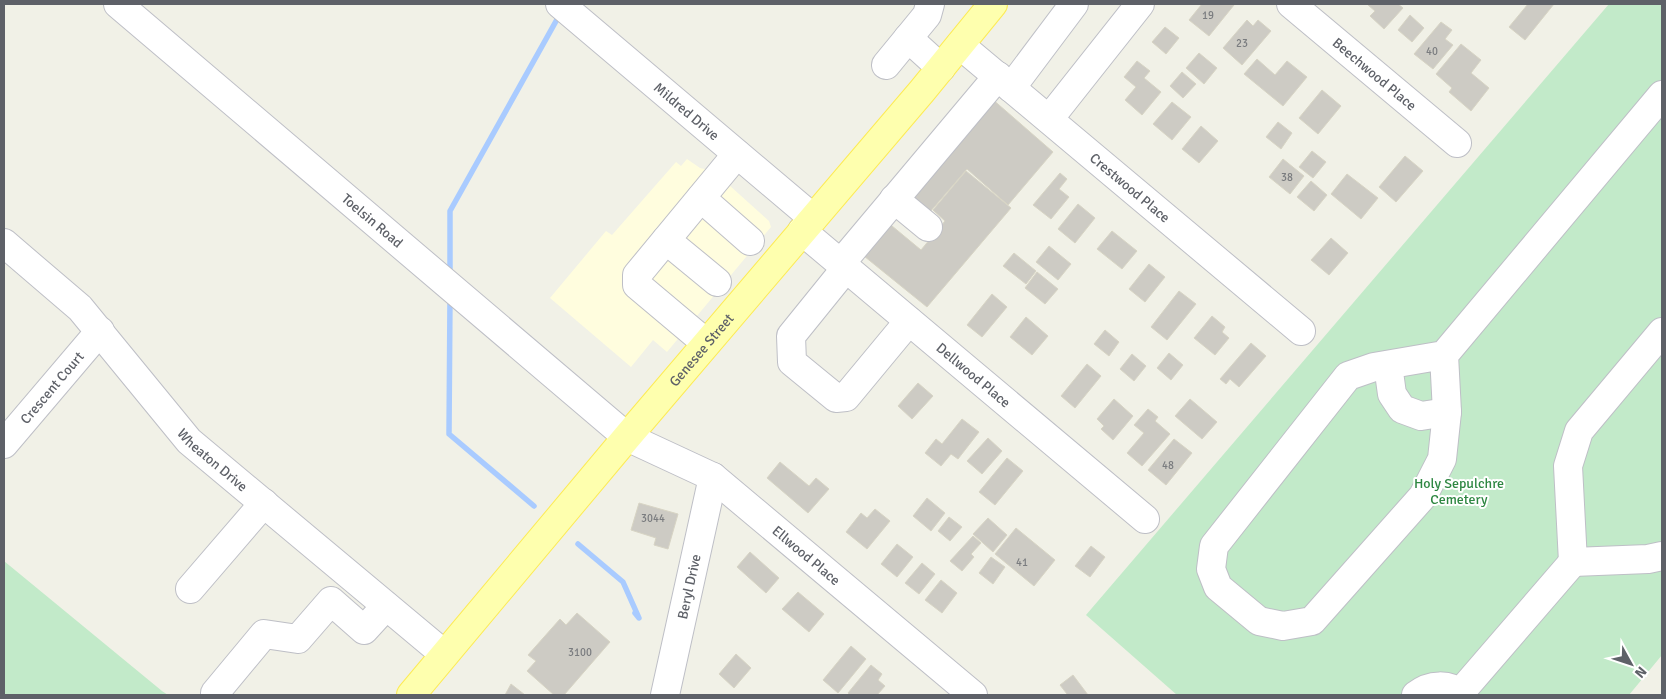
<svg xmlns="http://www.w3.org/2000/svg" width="1666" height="699" viewBox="0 0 1666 699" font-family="Signika,sans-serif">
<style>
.commercial{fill:#fffdde}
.green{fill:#c2eac9}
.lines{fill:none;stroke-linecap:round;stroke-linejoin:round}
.stream{stroke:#a9cbff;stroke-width:5.5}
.building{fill:#cdcbc4;stroke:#d7d4c4}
.minor-casing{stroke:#bebfc6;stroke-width:30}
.major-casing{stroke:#fdeb54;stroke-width:30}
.minor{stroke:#fff;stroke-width:28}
.major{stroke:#feffae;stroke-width:28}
.labels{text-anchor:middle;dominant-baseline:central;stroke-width:4;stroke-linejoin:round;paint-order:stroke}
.number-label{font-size:11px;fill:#7a7c7f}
.street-label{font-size:14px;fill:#5e6168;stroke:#fff}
.park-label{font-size:14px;fill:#2e8742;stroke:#fff}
</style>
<rect width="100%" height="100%" fill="#f1f1e7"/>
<path class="commercial" d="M716,158L739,176L733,179L729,185L769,221L771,227L667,352L653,340L631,367L550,298L606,231L612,235L676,162L681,166L687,159L700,168L709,170Z"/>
<path class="green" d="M1609,4H1662V655L1629,695H1177L1086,615Z
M4,561L162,691L168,695H4Z"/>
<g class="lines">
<path class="stream" d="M450,274V211L560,14
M450,298L449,434L534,506
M578,544L623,582L639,618L635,613"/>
</g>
<path class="building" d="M1202,4L1234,5L1209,36L1189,20Z
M1368,4H1398L1403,8L1384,29L1370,16L1375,11L1368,5Z
M1528,4H1554L1525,40L1509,27Z
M1410,15L1424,28L1412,42L1398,30Z
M1247,20L1253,26L1258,20L1271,31L1242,65L1223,48Z
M1441,22L1452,30L1445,39L1453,45L1433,69L1414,54Z
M1165,27L1179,38L1166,54L1152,42Z
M1461,44L1481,60L1471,73L1489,88L1471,111L1449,92L1452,88L1436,74Z
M1199,53L1217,68L1204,84L1186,68Z
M1257,59L1275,75L1287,61L1307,77L1283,106L1244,74Z
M1137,61L1150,71L1144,78L1161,92L1142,115L1125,100L1136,87L1124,77Z
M1182,72L1196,84L1183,98L1170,86Z
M1322,90L1341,106L1318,134L1299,118Z
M991,98L1053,152L1008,205L967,169L929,213L907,194Z
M1172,102L1191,117L1172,140L1153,124Z
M1278,122L1292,133L1281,149L1266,137Z
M1201,126L1218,141L1199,163L1182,149Z
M1312,151L1326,162L1313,178L1299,167Z
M1405,156L1423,171L1396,202L1379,187Z
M1283,159L1304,176L1290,194L1269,177Z
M966,171L1011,208L927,307L859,252L886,221L921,250L945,221L933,210Z
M1060,173L1067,179L1059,189L1069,197L1051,219L1033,205Z
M1347,174L1378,198L1361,219L1331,194Z
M1311,181L1327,195L1314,211L1297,197Z
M1078,204L1095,218L1075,243L1058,229Z
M1112,231L1137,251L1122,269L1097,249Z
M1331,238L1348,253L1329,275L1311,260Z
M1049,246L1071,264L1058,280L1036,262Z
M1014,253L1036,271L1026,284L1003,266Z
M1149,264L1165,277L1145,302L1129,289Z
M1037,272L1058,289L1045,304L1025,288Z
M1179,291L1196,304L1167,340L1151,327Z
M992,294L1007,307L982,337L967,325Z
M1212,316L1225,327L1222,332L1229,338L1215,355L1194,338Z
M1026,317L1048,336L1032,355L1010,337Z
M1105,330L1119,342L1109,356L1094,344Z
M1251,343L1266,356L1239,387L1230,379L1226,384L1220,379Z
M1169,353L1183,365L1171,380L1157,368Z
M1132,354L1146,366L1134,381L1120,369Z
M1087,364L1101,376L1075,408L1061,396Z
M918,383L933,396L912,419L898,406Z
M1114,399L1133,416L1113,440L1101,429L1104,426L1097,419Z
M1190,399L1217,422L1202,439L1175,416Z
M1148,409L1158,417L1155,421L1170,434L1142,466L1127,453L1144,433L1134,425Z
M962,419L979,432L958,459L951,454L941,466L925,453L936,439L942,444Z
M988,438L1002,451L982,474L967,461Z
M1174,439L1192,453L1166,485L1148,470Z
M1007,458L1023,471L995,505L979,492Z
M780,462L809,486L816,478L829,489L808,513L767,478Z
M927,498L945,513L931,531L913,516Z
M639,503L678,514L668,549L654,545L656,538L631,530Z
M875,509L890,521L867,549L846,532L861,513L867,518Z
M949,517L962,527L950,541L938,531Z
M988,518L1007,535L993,552L973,534Z
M1016,528L1055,560L1034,586L995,554Z
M973,536L981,543L971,554L974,557L962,571L950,561Z
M897,544L913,557L897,577L881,564Z
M1091,546L1105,557L1090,577L1075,566Z
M750,552L779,578L766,593L737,567Z
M991,557L1005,567L993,584L979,573Z
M922,563L935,574L919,594L905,583Z
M941,580L957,593L942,613L925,600Z
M798,592L824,614L809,632L782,609Z
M577,613L610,642L564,695H554L527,671L536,661L528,655L560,619L566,625Z
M851,646L866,659L838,693L823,680Z
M736,654L751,668L734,688L719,674Z
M871,665L882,674L878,680L885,686L877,695H850L848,693Z
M1073,675L1088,695H1065L1067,694L1060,685Z
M511,684L525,695H505Z"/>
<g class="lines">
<g class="minor-casing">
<g id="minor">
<path id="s1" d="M118,4L627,437L713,477L973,695"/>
<path id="s2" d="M560,4L813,218"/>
<path id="s3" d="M1291,4L1457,143"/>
<path d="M908,38L941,68"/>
<path id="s4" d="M960,45L1301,331"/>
<path d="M886,65L927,15L930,4"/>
<path d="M1011,88L1074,4"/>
<path d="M1049,119L1140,4"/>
<path d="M701,198L750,241"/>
<path d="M894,199L928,227"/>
<path id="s5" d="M802,231L1145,519"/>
<path d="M666,240L717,282"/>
<path id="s6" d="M4,243L80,308L189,441L444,654"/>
<path d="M841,263L998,76"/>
<path d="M846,268L791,336L792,362L836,398L846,397L909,321"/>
<path d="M1662,332L1579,431L1568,466L1573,562L1648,559L1662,556"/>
<path d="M706,343L637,285V275L737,154"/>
<path d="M1444,355L1447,412L1442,459L1423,496L1312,621L1283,626L1259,621L1218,587L1211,569L1214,546L1348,376L1374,367L1444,355L1662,95"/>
<path d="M1388,365L1392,394L1402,409L1421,416L1447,412"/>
<path id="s7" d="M4,444L100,331"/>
<path d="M190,589L264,503"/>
<path d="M1460,693L1573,562"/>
<path d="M218,695L215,693L264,634L298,639L331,601L364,630L386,606"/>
<path id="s8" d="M665,695L713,477"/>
<path d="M1416,695C1430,684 1449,683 1462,695"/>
</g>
</g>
<g class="major-casing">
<g id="major">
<path id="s9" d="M411,695L627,437L922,91L993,4"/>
</g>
</g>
<use href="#minor" class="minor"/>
<use href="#major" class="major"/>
</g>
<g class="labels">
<g class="number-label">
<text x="1208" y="15">19</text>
<text x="1242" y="43">23</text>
<text x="1432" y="51">40</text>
<text x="1287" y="177">38</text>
<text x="1168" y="465">48</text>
<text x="653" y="518">3044</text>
<text x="1022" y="562">41</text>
<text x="580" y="652">3100</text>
</g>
<g class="street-label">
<text stroke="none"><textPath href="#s3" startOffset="109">Beechwood Place</textPath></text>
<text stroke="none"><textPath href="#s2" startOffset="166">Mildred Drive</textPath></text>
<text stroke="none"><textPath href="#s4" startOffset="222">Crestwood Place</textPath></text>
<text stroke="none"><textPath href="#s1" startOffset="334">Toelsin Road</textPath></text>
<text stroke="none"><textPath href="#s9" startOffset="451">Genesee Street</textPath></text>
<text stroke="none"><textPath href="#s5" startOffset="224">Dellwood Place</textPath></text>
<text stroke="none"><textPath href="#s7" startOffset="74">Crescent Court</textPath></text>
<text stroke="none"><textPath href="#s6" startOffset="302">Wheaton Drive</textPath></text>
<text stroke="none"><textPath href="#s1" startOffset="885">Ellwood Place</textPath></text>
<text stroke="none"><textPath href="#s8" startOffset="111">Beryl Drive</textPath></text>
</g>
<g class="park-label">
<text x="1459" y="483">Holy Sepulchre<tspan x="1459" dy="16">Cemetery</tspan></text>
</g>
</g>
<rect width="1666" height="699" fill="none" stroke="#5e6168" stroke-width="10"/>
<g transform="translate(1631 664) rotate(130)" stroke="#ffffff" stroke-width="4" paint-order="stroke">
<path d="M0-4L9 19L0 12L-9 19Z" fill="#5e6168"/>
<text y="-8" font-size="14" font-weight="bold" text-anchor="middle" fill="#5e6168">N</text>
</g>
</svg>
